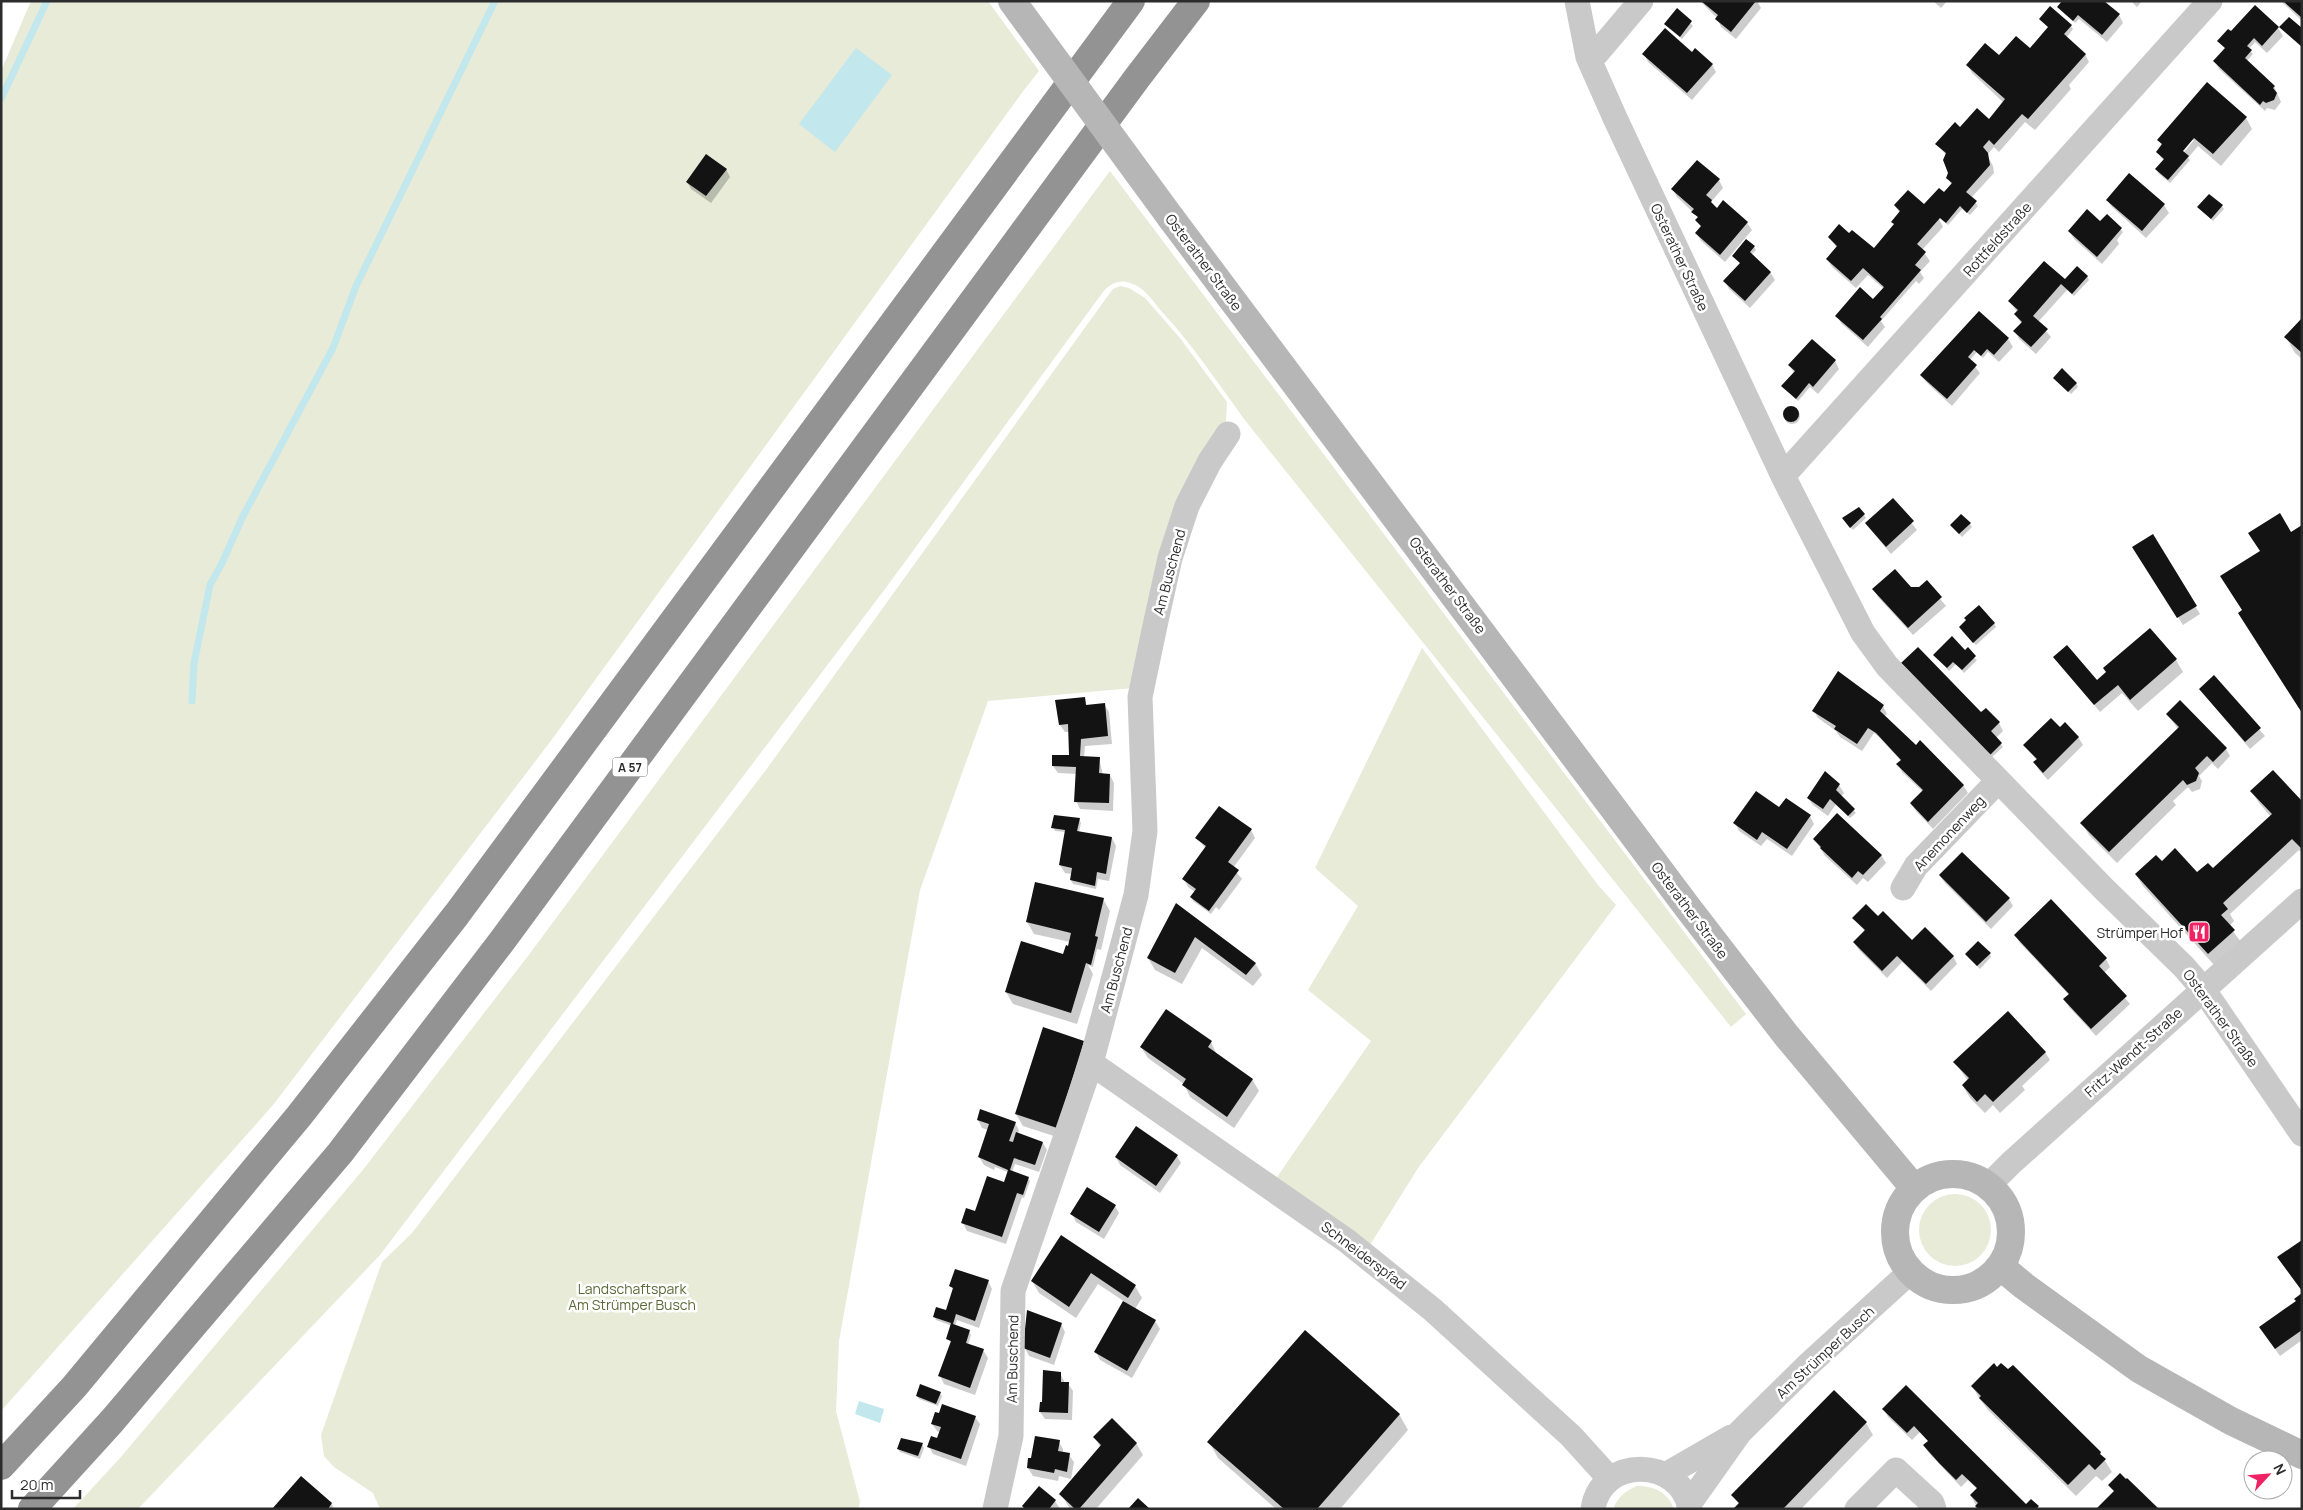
<svg xmlns="http://www.w3.org/2000/svg" width="2303" height="1510" viewBox="0 0 2303 1510" font-family="Manrope,sans-serif">
<style>
.green{fill:#e7ebd8}
.water{fill:#c2e7ed}
.shadow{fill:#0003;fill-rule:evenodd}
.lines{fill:none;stroke-linecap:round;stroke-linejoin:round}
.stream{stroke:#c2e7ed;stroke-width:7}
.building{fill:#131313}
.street{stroke:#c9c9c9;stroke-width:25}
.secondary{stroke:#b6b6b6;stroke-width:28}
.highway{stroke:#939393;stroke-width:28}
.secondary-bridge{stroke:#b6b6b6;stroke-width:28}
.labels{text-anchor:middle;dominant-baseline:central;stroke-width:5;stroke-linejoin:round;paint-order:stroke}
.shield{fill:#fff;stroke:#6b6b6b;stroke-width:1}
.shield-label{font-size:12px;font-weight:bold;fill:#2c2c2c}
.street-label{font-size:14px;fill:#2c2c2c;stroke:#fff}
.poi-label{font-size:14px;fill:#2c2c2c;stroke:#fff;text-anchor:end}
.park-label{font-size:14px;fill:#5b6a37;stroke:#fff}
</style>
<rect width="100%" height="100%" fill="#fff"/>
<path class="green" d="M31,1H988L1039,71L1024,90L550,742L273,1105L1,1411V71Z
M1110,171L1746,1014L1731,1027L1244,419C1218,383 1194,347 1164,314C1154,303 1145,287 1130,283C1119,279 1110,284 1103,292L885,589L380,1255L138,1509H73L120,1458L362,1171L528,956Z
M1120,286L1129,288L1145,298L1180,338L1227,402L1226,423L1133,688L988,701L920,890L839,1341L836,1411L860,1502L858,1509H380L373,1493L334,1467L324,1456L321,1435L382,1262L412,1233L766,770L1107,297L1113,289Z
M1422,648L1598,885L1616,905L1418,1168L1370,1245L1277,1177L1371,1041L1308,990L1358,906L1315,868Z
M1919 1230a36 36 0 1 1 72 0a36 36 0 1 1-72 0Z
M1637,1486C1654,1486 1668,1492 1674,1509H1613C1618,1497 1625,1491 1637,1486Z"/>
<path class="water" d="M856,48L892,75L835,152L799,124Z
M859,1401L884,1409L880,1423L855,1414Z"/>
<path class="shadow" d="M1700,1H1757L1761,8L1736,39L1721,27L1717,18Z
M1933,1H1947L1941,8Z
M2131,1H2142L2137,7Z
M2281,1H2302V21L2282,2Z
M2059,7L2119,15L2123,23L2107,42L2079,19L2075,23Z
M2255,7L2278,28L2283,36L2267,53L2255,42L2249,49L2253,54L2246,62L2274,86L2281,102L2275,110L2267,108L2265,111L2219,69L2215,61L2226,49L2218,41L2231,33Z
M1677,10L1693,26L1682,39L1666,24Z
M2040,19L2071,26L2073,29L2066,38L2085,54L2089,62L2069,85L2071,89L2035,130L2025,122L1999,152L1994,147L1987,155L1993,166L1994,173L1971,198L1978,206L1970,215L1962,209L1948,225L1938,217L1943,227L1922,250L1930,261L1920,272L1924,278L1919,284L1916,281L1881,321L1885,327L1868,347L1841,323L1837,316L1873,301L1884,289L1868,275L1856,288L1832,267L1827,259L1837,248L1829,237L1850,235L1874,250L1895,226L1900,213L1895,206L1928,210L1952,186L1949,180L1946,155L1937,144L1961,128L1989,120L2004,103L1972,73L1968,65L2003,60L2030,50L2049,28Z
M1644,54H1692L1712,65L1716,72L1692,100L1648,62Z
M2246,118L2252,129L2221,166L2198,146L2188,158L2190,160L2170,183L2158,173L2157,169L2164,161L2157,152L2162,146L2159,140ZM2191,140H2194L2180,157L2178,155Z
M726,169L730,177L711,203L691,189L687,182Z
M2129,174L2164,205L2169,213L2146,238L2112,207L2107,200Z
M1719,180L1723,188L1711,202L1717,210L1747,223L1752,230L1725,262L1701,241L1697,234L1702,227L1696,220L1699,218L1677,197L1673,190Z
M2222,206L2224,209L2213,221L2199,208Z
M2107,215L2123,232L2117,240L2119,244L2102,264L2074,239L2069,231L2104,226Z
M1754,247L1756,250L1751,255L1770,272L1775,280L1750,308L1729,289L1725,281L1741,264L1734,256Z
M2087,276L2089,280L2074,296L2067,290L2038,322L2051,337L2036,354L2019,339L2015,331L2022,324L2015,314L2017,312L2010,302L2064,280Z
M1979,313L2008,339L2013,347L1999,362L1988,352L1983,358L1977,352L1970,360L1980,373L1952,406L1926,382L1921,375Z
M2302,319V359L2295,353L2286,337Z
M1835,361L1839,369L1818,394L1810,387L1798,401L1783,386L1794,373L1790,366Z
M2055,378L2076,383L2078,387L2071,394Z
M1784 416a8 8 0 1 1 16 0a8 8 0 1 1-16 0Z
M1893,500L1917,530L1891,554L1866,524Z
M1864,515L1866,518L1853,530L1845,521Z
M1970,524L1972,527L1962,537L1951,525Z
M2152,536L2200,614L2183,625L2138,555Z
M1926,582L1946,606L1913,635L1878,597L1874,590L1920,588Z
M1994,623L1996,627L1976,645L1962,631Z
M2150,629L2176,660L2183,672L2138,711L2122,693L2100,712L2055,657L2097,682Z
M1918,648L1981,714L1999,723L2003,731L1996,738L2003,747L1992,757Z
M1965,651L1977,660L1964,673L1956,664L1949,671L1937,658Z
M2214,677L2265,736L2250,749L2200,689Z
M1084,698L1087,706L1104,704L1109,712L1112,744L1085,746L1084,758H1099L1103,775H1110L1114,783L1113,811L1080,809L1076,801L1077,774L1058,773L1053,766L1070,757V732H1065L1060,725Z
M1883,706L1887,714L1885,716L1916,746L1963,785L1968,793L1933,829L1916,811L1911,804L1923,792L1902,772L1898,765L1901,761L1878,736L1874,733L1862,751L1840,737L1836,731L1818,718L1814,711Z
M2167,714L2226,749L2230,756L2218,769L2212,763L2199,776L2202,781L2200,789L2192,792L2188,787L2173,801L2176,805L2117,863L2089,835L2082,823L2178,729Z
M2060,729L2078,737L2083,745L2048,780L2039,770L2035,763L2037,761L2025,745Z
M1825,772L1839,785L1844,793L1841,797L1856,813L1850,818L1836,804L1828,816L1813,805L1808,798Z
M2252,792L2302,803V853L2299,850L2230,914L2234,921L2229,926L2241,942L2215,966L2143,886L2136,875L2162,862L2197,874H2217L2271,817L2259,803Z
M1779,809L1810,816L1814,824L1792,856L1767,839L1761,846L1739,831L1735,823Z
M1079,819L1081,823L1079,832L1112,838L1116,846L1109,881L1098,879L1096,889L1073,884L1071,880L1072,874L1065,873L1060,865L1066,832L1055,831L1053,827Z
M1251,830L1255,838L1233,868L1242,879L1219,910L1216,907L1211,914L1193,901L1191,897L1195,892L1188,887L1184,879L1206,849L1197,838Z
M1815,840L1881,855L1886,863L1868,882L1863,878L1857,885L1825,856Z
M1940,876L2009,899L2013,906L1991,929L1945,883Z
M1103,899L1110,911L1101,950L1097,949L1093,967L1088,965L1093,974L1077,1024L1013,1004L1006,992L1066,956L1070,942L1034,934L1027,922Z
M1177,905L1255,963L1262,975L1253,986L1202,948L1182,984L1155,970L1148,958Z
M1878,918L1912,942L1953,956L1957,964L1931,991L1902,962L1887,978L1859,950L1854,942L1865,931L1856,921Z
M2015,935L2106,959L2110,967L2104,973L2130,1004L2096,1036L2069,1007L2064,1000L2069,995L2020,943Z
M1990,954L1991,957L1980,969L1968,957Z
M1084,1042L1090,1054L1063,1139L1023,1126L1016,1114Z
M1211,1042L1217,1055L1252,1079L1259,1091L1234,1128L1190,1097L1184,1084L1148,1058L1141,1047Z
M2045,1052L2050,1060L2022,1086L2025,1090L2000,1113L1993,1105L1985,1113L1970,1098L1963,1086L1968,1081L1955,1062Z
M978,1120L1015,1123L1019,1130L1018,1134L1043,1143L1047,1150L1039,1172L1015,1164L1012,1172L1028,1178L1030,1181L1024,1198L1022,1197L1006,1244L967,1231L963,1223L1005,1183L1008,1172L995,1167L994,1170L984,1165L979,1157L988,1130L982,1128Z
M1177,1156L1181,1163L1160,1193L1120,1165L1116,1157Z
M1115,1206L1119,1213L1104,1239L1076,1222L1072,1214Z
M1062,1237L1135,1286L1142,1298L1135,1309L1155,1321L1160,1329L1132,1378L1100,1360L1096,1352L1125,1302L1098,1284L1076,1318L1039,1293L1032,1281Z
M988,1281L992,1289L979,1328L957,1320L955,1326L969,1331L971,1335L968,1345L983,1350L988,1358L975,1395L944,1384L940,1376L952,1343L947,1339L952,1326L936,1320L934,1316L948,1313L954,1291L951,1286Z
M2302,1295V1340L2280,1356L2265,1335Z
M1061,1324L1065,1332L1054,1365L1029,1356L1025,1348Z
M1997,1369L2100,1453L2112,1472L2102,1481L2096,1476L2076,1496L1988,1410L1979,1398L1973,1387Z
M1060,1373L1065,1383L1068,1384L1073,1391L1072,1420L1045,1419L1040,1412L1043,1403Z
M1906,1387L2025,1505L2038,1507L2039,1509H1978L1971,1496L1977,1489L1968,1480L1961,1487L1929,1453L1924,1446L1933,1444L1921,1431L1912,1440L1888,1417L1884,1409Z
M1834,1392L1866,1423L1873,1435L1801,1509H1735L1739,1505L1733,1495Z
M940,1393L942,1396L938,1406L919,1399L917,1396Z
M1399,1414L1408,1430L1340,1509H1276L1218,1458L1209,1442Z
M975,1417L980,1424L966,1466L933,1454L929,1447L938,1440L941,1433L937,1431L932,1424Z
M1095,1437L1136,1443L1143,1455L1096,1509H1070L1061,1494L1100,1447Z
M1059,1442L1063,1449V1453L1069,1455L1074,1462L1071,1479L1059,1476L1058,1481L1033,1476L1028,1468Z
M922,1444L924,1448L920,1459L900,1452L898,1448Z
M302,1477L332,1504L334,1509H274Z
M1055,1501L1060,1509H1025L1023,1506Z"/>
<g class="lines">
<path class="stream" d="M1,99L47,1
M192,701L194,663L210,585L222,563L243,516L333,348L356,286L495,1"/>
</g>
<path class="building" d="M1701,1H1756L1731,32L1715,19L1718,15Z
M2062,1H2104L2120,14L2102,35L2078,15L2073,21L2057,7Z
M2283,1H2302V18Z
M2255,5L2279,27L2262,46L2254,38L2247,46L2252,50L2245,58L2275,86L2273,88L2277,93L2274,100L2266,103L2263,101L2260,105L2213,61L2225,48L2217,41L2228,29L2231,31Z
M2050,6L2072,25L2064,34L2086,54L2028,119L2022,114L1994,145L1989,140L1983,147L1988,153L1990,165L1966,192L1977,201L1967,213L1960,206L1946,223L1940,218L1917,244L1926,252L1915,265L1921,270L1880,317L1882,319L1863,340L1835,316L1860,287L1873,299L1884,287L1863,268L1851,281L1826,259L1837,246L1828,237L1839,224L1849,233L1852,230L1874,248L1894,224L1891,222L1900,211L1894,205L1908,190L1924,204L1939,188L1944,192L1952,183L1946,178L1948,173L1943,160L1946,153L1935,144L1955,122L1960,127L1977,108L1989,119L2005,99L1966,65L1985,43L1999,55L2016,36L2030,48L2048,27L2039,19Z
M1677,8L1692,21L1680,37L1664,24Z
M2289,17L2302,28V47L2279,27Z
M1665,28L1692,52L1695,48L1713,64L1687,93L1642,54Z
M2207,82L2247,117L2213,154L2194,138L2183,151L2189,156L2168,180L2155,169L2164,159L2156,152L2162,144L2157,140Z
M706,154L727,169L706,196L686,182Z
M1697,160L1720,179L1706,195L1712,200L1711,202L1717,208L1723,200L1748,222L1720,255L1695,233L1701,226L1695,220L1698,217L1691,212L1694,209L1671,189Z
M2129,173L2165,204L2142,231L2106,200Z
M2209,194L2223,205L2211,219L2197,207Z
M2087,209L2100,221L2107,214L2122,228L2097,257L2068,231Z
M1746,239L1755,246L1750,252L1771,272L1745,301L1723,281L1740,263L1732,256Z
M2044,261L2065,279L2077,266L2088,276L2072,294L2061,284L2033,316L2048,329L2031,347L2013,331L2022,322L2014,314L2018,310L2008,301Z
M1979,311L2009,338L1994,355L1987,349L1981,356L1974,350L1968,357L1977,365L1947,399L1920,375Z
M2302,318V353L2284,337Z
M1812,339L1836,360L1813,387L1809,383L1796,399L1781,386L1795,371L1788,365Z
M2062,368L2077,383L2068,392L2053,378Z
M1783 414a8 8 0 1 1 16 0a8 8 0 1 1-16 0Z
M1893,498L1914,521L1886,547L1865,523Z
M1859,507L1865,514L1850,528L1842,518Z
M2280,513L2291,532L2302,525V713L2238,613L2242,610L2220,576L2260,551L2248,533Z
M1961,514L1971,523L1959,534L1950,525Z
M2153,534L2197,606L2177,618L2132,547Z
M1895,569L1911,587H1919L1927,580L1942,597L1908,628L1872,589Z
M1979,605L1995,623L1973,643L1959,627L1966,620L1964,618Z
M2150,628L2177,659L2130,700L2118,685L2094,705L2053,657L2067,645L2097,680L2106,672L2103,668Z
M1952,636L1965,650L1968,647L1976,656L1962,670L1953,662L1947,668L1933,655Z
M1918,647L1981,712L1986,708L2000,722L1991,731L2002,743L1990,755L1901,663Z
M1838,671L1884,705L1880,711L1916,745L1920,740L1964,785L1928,822L1910,803L1923,790L1896,764L1901,760L1876,733L1868,728L1857,744L1834,729L1836,726L1812,711Z
M2214,675L2261,728L2245,742L2199,689Z
M1085,697L1086,705L1105,703L1108,736L1081,739L1080,756L1100,757L1099,773L1110,774L1109,803L1074,802L1076,767L1052,766V755H1069L1068,724L1059,725L1055,700Z
M2180,700L2227,748L2213,762L2207,756L2195,768L2199,773L2196,781L2187,785L2183,780L2109,852L2080,823L2179,727L2166,714Z
M2051,718L2060,727L2065,722L2079,737L2043,773L2033,762L2037,759L2023,745Z
M2273,770L2302,801V849L2292,839L2223,903L2228,909L2221,915L2235,930L2208,954L2135,874L2156,855L2162,861L2175,848L2197,872L2208,863L2213,868L2272,814L2250,791Z
M1825,771L1840,784L1836,790L1855,809L1848,816L1830,799L1823,809L1807,798Z
M1756,791L1779,807L1786,798L1811,815L1787,849L1762,832L1757,840L1733,823Z
M1219,806L1252,829L1228,862L1239,870L1209,911L1190,897L1196,889L1182,879L1206,846L1195,838Z
M1837,813L1882,855L1863,875L1858,871L1852,878L1820,848L1821,847L1813,839Z
M1054,815L1080,818L1077,831L1112,837L1106,874L1097,872L1095,886L1070,880L1072,868L1059,865L1065,830L1051,828Z
M1962,852L2010,898L1986,922L1939,875Z
M1035,882L1104,898L1095,936L1098,937L1091,965L1086,963L1071,1013L1005,992L1021,941L1063,954L1066,945L1068,946L1071,933L1026,922Z
M2051,899L2107,958L2099,966L2127,996L2091,1029L2063,999L2069,994L2014,935Z
M1176,903L1256,963L1246,975L1195,937L1175,973L1147,958Z
M1866,904L1878,916L1883,911L1912,940L1925,927L1954,956L1926,984L1897,956L1882,971L1853,942L1865,930L1852,918Z
M1978,941L1991,953L1977,966L1965,954Z
M1166,1009L1212,1041L1208,1047L1253,1079L1227,1117L1182,1085L1186,1079L1140,1047Z
M2008,1011L2046,1052L1993,1102L1985,1094L1977,1102L1962,1085L1969,1078L1953,1062Z
M1043,1027L1084,1041L1057,1128L1015,1114Z
M980,1109L1016,1122L1009,1141L1013,1142L1016,1132L1043,1142L1035,1165L1014,1158L1010,1170L1029,1177L1023,1195L1017,1193L1002,1237L961,1223L966,1208L975,1211L987,1176L1004,1182L1008,1170L978,1157L989,1124L977,1120Z
M1136,1126L1178,1155L1156,1186L1115,1157Z
M1087,1187L1116,1205L1099,1232L1070,1214Z
M1061,1235L1136,1285L1128,1298L1091,1273L1069,1307L1031,1281Z
M2302,1240V1291L2277,1257Z
M955,1269L989,1280L975,1321L956,1314L953,1324L970,1330L966,1343L984,1349L970,1388L938,1376L951,1341L946,1339L951,1323L933,1317L936,1307L946,1310L953,1288L949,1286Z
M2302,1293V1330L2275,1349L2259,1327L2296,1301L2294,1299Z
M1123,1301L1156,1320L1127,1371L1094,1352Z
M1027,1310L1062,1323L1050,1358L1023,1348Z
M1305,1330L1400,1414L1317,1509H1284L1207,1442Z
M1994,1363L1997,1367L2001,1363L2008,1369L2013,1365L2101,1452L2100,1454L2106,1459L2095,1470L2089,1464L2068,1485L1979,1398L1981,1396L1971,1386Z
M1043,1370L1061,1372V1382H1069L1068,1413L1039,1412L1040,1402H1042Z
M920,1384L941,1392L936,1404L916,1396Z
M1906,1385L2026,1504L2031,1499L2039,1506L2036,1509H1978L1975,1506L1978,1503L1970,1495L1977,1488L1962,1474L1956,1480L1939,1463L1923,1445L1928,1441L1914,1426L1907,1433L1882,1409Z
M1834,1390L1867,1422L1783,1509H1733L1739,1503L1731,1495Z
M942,1404L976,1416L961,1459L927,1447L931,1436L937,1438L941,1427L931,1424L935,1412L939,1413Z
M1112,1418L1137,1443L1079,1509H1075L1059,1494L1101,1445L1093,1437Z
M1035,1436L1060,1440L1058,1451L1070,1453L1067,1472L1055,1469L1054,1473L1027,1468L1028,1458H1031Z
M901,1438L923,1443L918,1456L897,1449Z
M2120,1473L2126,1479L2127,1478L2159,1509H2096L2114,1491L2108,1485Z
M301,1476L332,1503L328,1509H272Z
M1039,1486L1056,1500L1049,1509H1025L1022,1506Z
M1138,1498L1150,1509H1128Z"/>
<g class="lines">
<path class="street" d="M1577,1L1588,57L1615,118L1783,476L1863,633L1887,666L2104,889L2184,967L2203,989L2302,1134
M1588,57L1597,53L1641,1
M1783,476L2210,1
M1903,888L1916,866L1998,781
M1091,1063L1347,1241L1433,1310L1571,1436L1610,1479
M1989,1185L2011,1163L2302,901
M1667,1474L1731,1437
M1689,1504L1740,1432L1809,1364L1910,1272
M995,1509L1011,1436L1013,1291L1091,1063L1136,895L1145,831L1140,697L1156,621L1170,558L1187,506L1210,461L1228,434
M1593,1509C1601,1455 1681,1457 1690,1509
M1857,1509L1896,1470L1932,1503L1934,1509"/>
<path class="secondary" d="M1171,218L1688,908L1786,1035L1914,1188
M1895 1232a58 58 0 1 1 116 0a58 58 0 1 1-116 0Z
M2000,1266L2024,1286L2139,1369L2231,1421L2302,1455"/>
<path class="highway" d="M1,1466L74,1387L299,1116L457,914L1131,1
M32,1509L112,1421L340,1153L502,941L1137,78L1196,1"/>
<path class="secondary-bridge" d="M1012,1L1171,218"/>
</g>
<defs>
<g id="restaurant-square" transform="scale(1.125)"><rect x="-9" y="-9" width="18" height="18" rx="4" fill="#f02164" stroke="#fff"/><path d="M-5-6h1v4h1v-4h1v4h1v-4h1v5L-1.5 .5V6h-2V.5L-5-1ZM5-6V6H3V1.5H1.5Q1.5-4 5-6Z" fill="#fff"/></g>
</defs>
<g fill-rule="evenodd">
<use href="#restaurant-square" x="2199" y="932"/>
</g>
<g class="labels">
<rect class="shield" x="612.5" y="757.5" width="35" height="19" rx="4"/>
<g class="shield-label">
<text x="630" y="767">A 57</text>
</g>
<g class="street-label">
<text transform="translate(1997 239) rotate(-48)">Rottfeldstraße</text>
<text transform="translate(1680 257) rotate(65)">Osterather Straße</text>
<text transform="translate(1204 262) rotate(53)">Osterather Straße</text>
<text transform="translate(1169 572) rotate(-75)">Am Buschend</text>
<text transform="translate(1448 585) rotate(53)">Osterather Straße</text>
<text transform="translate(1949 833) rotate(-47)">Anemonenweg</text>
<text transform="translate(1690 910) rotate(53)">Osterather Straße</text>
<text transform="translate(1116 970) rotate(-75)">Am Buschend</text>
<text transform="translate(2221 1018) rotate(54)">Osterather Straße</text>
<text transform="translate(2133 1052) rotate(-42)">Fritz-Wendt-Straße</text>
<text transform="translate(1364 1255) rotate(37)">Schneiderspfad</text>
<text transform="translate(1825 1352) rotate(-43)">Am Strümper Busch</text>
<text transform="translate(1012 1359) rotate(-89)">Am Buschend</text>
</g>
<g class="poi-label">
<text x="2183" y="932">Strümper Hof</text>
</g>
<g class="park-label">
<text x="632" y="1288">Landschaftspark<tspan x="632" dy="16">Am Strümper Busch</tspan></text>
</g>
</g>
<rect width="2303" height="1510" fill="none" stroke="#2c2c2c" stroke-width="5"/>
<g transform="translate(2268 1475) rotate(64)"><circle r="24" fill="#ffffff" stroke="#ababab"/>
<path d="M0-4L9 19L0 12L-9 19Z" fill="#f02164"/>
<text y="-8" font-size="14" font-weight="bold" text-anchor="middle" fill="#2c2c2c">N</text>
</g>
<path d="M12 1490v8h68v-8" fill="none" stroke="#2c2c2c" stroke-width="2.5"/>
<text x="20" y="1490" font-size="15" fill="#2c2c2c" stroke="#ffffff" stroke-width="4" paint-order="stroke">20 m</text>
</svg>
